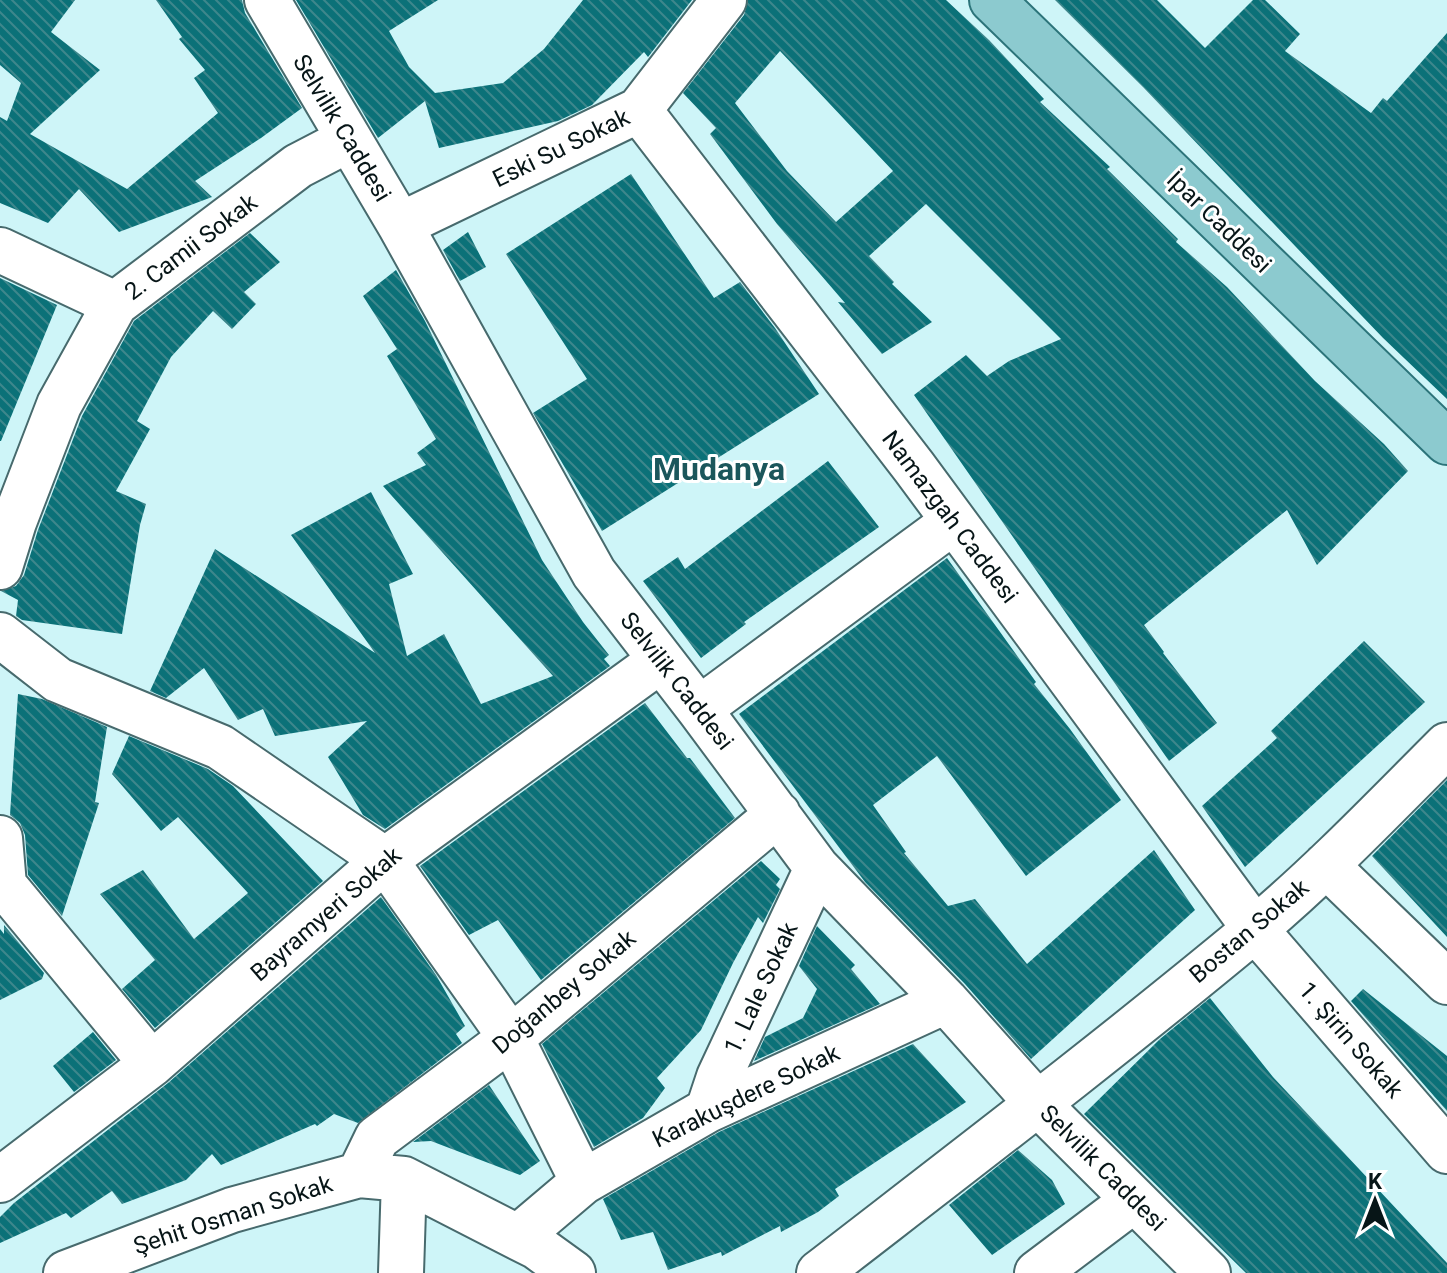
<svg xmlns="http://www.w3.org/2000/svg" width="1447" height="1273" viewBox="0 0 1447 1273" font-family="Roboto,sans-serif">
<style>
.building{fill:url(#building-back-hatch);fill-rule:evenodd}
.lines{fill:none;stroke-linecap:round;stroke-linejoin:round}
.minor-casing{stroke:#476a6d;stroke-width:48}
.major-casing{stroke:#2c747a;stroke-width:48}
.minor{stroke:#fff;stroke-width:44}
.major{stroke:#8ccacf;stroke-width:44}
.labels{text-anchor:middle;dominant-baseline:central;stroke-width:6;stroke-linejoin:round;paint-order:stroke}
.street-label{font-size:24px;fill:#071517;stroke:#fff}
.district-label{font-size:32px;font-weight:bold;fill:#1b565b;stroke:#fff}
</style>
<defs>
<pattern id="building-back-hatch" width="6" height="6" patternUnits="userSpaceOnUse" patternTransform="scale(2)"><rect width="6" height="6" fill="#0b7178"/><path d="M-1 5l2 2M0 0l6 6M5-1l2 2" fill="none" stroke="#3e878c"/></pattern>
</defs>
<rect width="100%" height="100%" fill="#cef5f8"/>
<path class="building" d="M0,0H75L51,32L100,70L30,134L127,189L218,113L194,78L205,70L179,39L182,37L156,0H242L245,13L302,108L261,138L195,181L212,197L119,232L79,189L48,223L0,203V117L7,121L21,83L0,65Z
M296,0H438L389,31L409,67L435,93L503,83L544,49L583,0H692L648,57L644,52L592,105L558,121L439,148L425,101L378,138Z
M748,0H946L989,40L1044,99L1040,102L1110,167L1107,169L1178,239L1176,242L1227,287L1315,381L1384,444L1408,471L1317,565L1287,510L1144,625L1164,652L1163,653L1217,723L1169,761L914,395L966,355L987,376L1009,361L1061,339L926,204L869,256L894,282L892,284L932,322L882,354L838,302L845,303L777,224L710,134L716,128L683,93L744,15ZM780,51L893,171L836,222L787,171L735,103Z
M1055,0H1157L1205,48L1253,0H1265L1300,34L1285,51L1371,113L1383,98L1387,101L1447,33V399L1383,338L1143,87Z
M631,174L714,298L740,282L775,328L819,394L602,531L533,413L587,379L506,254Z
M468,232L486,267L460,281L443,250Z
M250,233L280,262L244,292L256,304L232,329L213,311L171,357L137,421L150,429L116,491L146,504L140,525L122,634L22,620L16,616L18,600L1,591L16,586L24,575L38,530L82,416L134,321Z
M396,270L425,321L542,560L583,622L609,655L604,659L610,666L385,829L363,815L328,757L367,721L275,736L263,709L238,720L204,668L166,698L150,691L215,549L375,653L291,535L371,492L413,574L389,584L407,656L444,634L481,704L553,676L383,486L426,465L417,453L436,439L387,356L397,349L363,296Z
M0,278L57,305L1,441H0Z
M828,461L879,527L744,622L746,624L701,658L643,581L678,557L685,569Z
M947,558L1036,682L1034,684L1070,729L1121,800L1026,876L937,756L873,805L906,852L904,853L948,906L975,899L1027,964L1154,850L1195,910L1031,1059L965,984L865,882L739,714Z
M1364,641L1425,702L1245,867L1202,806L1277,738L1271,731Z
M18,694L42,699L107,727L95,802L99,803L62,916L28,875L25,835L20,823L10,815Z
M645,703L687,758H690L735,818L541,980L498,920L469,935L420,866Z
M129,736L208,769L233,786L323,881L155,1028L122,989L155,960L100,894L143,870L194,939L248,893L178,817L161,831L112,774Z
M1447,780V937L1372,856Z
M761,861L780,879L776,885L780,889L763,923L758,917L733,963L701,1030L657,1078L665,1088L643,1118L594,1147L542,1044Z
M381,897L436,975L465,1026L456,1034L462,1043L358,1123L334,1114L317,1126L315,1124L221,1165L212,1154L186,1180L122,1204L112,1191L71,1218L66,1213L0,1243V1217L14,1203L168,1083Z
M4,925L44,973L42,979L0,1000V929L4,934Z
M817,926L855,965L851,969L880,1004L754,1061L765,1037L803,1018L817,989L799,966Z
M1363,989L1447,1056V1111L1351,1001Z
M1210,998L1273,1077L1447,1263V1273H1246L1084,1114L1160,1039Z
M93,1032L116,1060L74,1092L53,1066Z
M913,1044L966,1102L835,1189L839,1196L818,1212L781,1232L780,1226L722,1256L721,1252L668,1270L653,1232L621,1240L603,1199L719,1132Z
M489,1085L540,1161L520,1175L431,1141L413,1142Z
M1018,1150L1052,1180L1065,1204L992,1255L949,1205Z"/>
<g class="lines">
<g class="minor-casing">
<path id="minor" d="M267,0L400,225L594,573L699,709L817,868L946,1001L1038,1104L1208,1273
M639,110L914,467L1255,929L1447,1151
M400,225L639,110L724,0
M0,250L115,304
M0,567L14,522L59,405L115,304L298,166L348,140
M0,635L58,680L220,747L385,860L511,1038L583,1182
M699,709L953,522
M0,838L4,885L152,1064
M1326,865L1447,982
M708,1110L719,1077L817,868
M359,1175L377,1138L511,1038L778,814
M0,1180L152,1064L385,860L661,660
M518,1237L583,1182L708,1110L946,1001
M66,1273L232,1210L359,1175L404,1179L537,1247L573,1273
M401,1273L404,1179
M819,1273C965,1160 1112,1048 1254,930C1322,873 1384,808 1447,745
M1037,1273L1134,1200"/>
</g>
<g class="major-casing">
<path id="major" d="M992,0L1447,442"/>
</g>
<use href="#minor" class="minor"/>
<use href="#major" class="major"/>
</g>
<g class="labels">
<g class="street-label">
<text transform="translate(342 128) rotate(59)">Selvilik Caddesi</text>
<text transform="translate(561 148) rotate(-26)">Eski Su Sokak</text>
<text transform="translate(1219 222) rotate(44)">İpar Caddesi</text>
<text transform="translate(191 247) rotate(-37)">2. Camii Sokak</text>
<text transform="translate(950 517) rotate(53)">Namazgah Caddesi</text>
<text transform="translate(677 681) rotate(52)">Selvilik Caddesi</text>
<text transform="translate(326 914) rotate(-41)">Bayramyeri Sokak</text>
<text transform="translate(1249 931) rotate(-40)">Bostan Sokak</text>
<text transform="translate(761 988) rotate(-65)">1. Lale Sokak</text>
<text transform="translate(564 992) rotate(-40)">Doğanbey Sokak</text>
<text transform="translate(1351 1040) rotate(49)">1. Şirin Sokak</text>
<text transform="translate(746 1096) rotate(-26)">Karakuşdere Sokak</text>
<text transform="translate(1103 1168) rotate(45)">Selvilik Caddesi</text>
<text transform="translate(233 1215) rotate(-18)">Şehit Osman Sokak</text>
</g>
<g class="district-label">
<text x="719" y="469">Mudanya</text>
</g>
</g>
<g transform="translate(1375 1201)" stroke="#ffffff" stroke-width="6" paint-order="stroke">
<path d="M0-6L14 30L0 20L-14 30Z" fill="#071517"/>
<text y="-12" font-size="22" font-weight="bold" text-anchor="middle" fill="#071517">K</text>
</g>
</svg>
